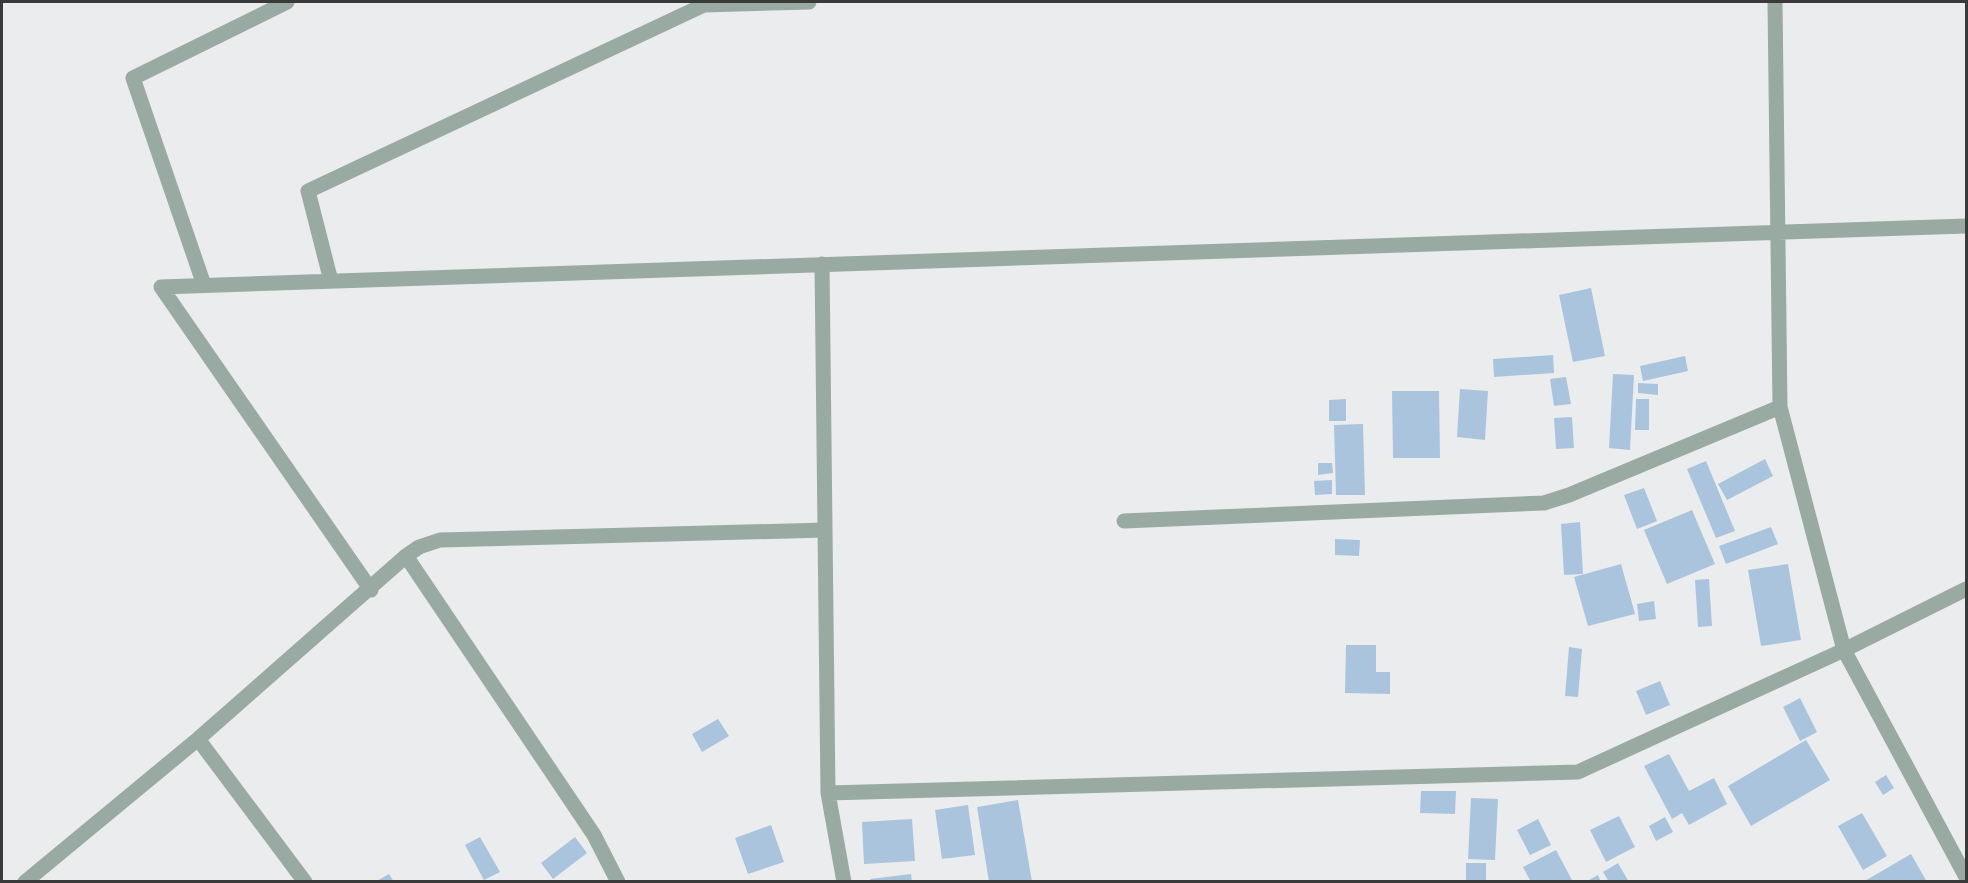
<svg xmlns="http://www.w3.org/2000/svg" width="1968" height="883" viewBox="0 0 1968 883" font-family="'Titillium Web',sans-serif">
<style>
.building{fill:#aac4de}
.lines{fill:none;stroke-linecap:round;stroke-linejoin:round}
.minor{stroke:#99aaa2;stroke-width:15}
</style>
<rect width="100%" height="100%" fill="#ebecee"/>
<path class="building" d="M1591,288L1605,356L1573,362L1559,295Z
M1553,355L1554,373L1494,377L1493,359Z
M1685,356L1688,371L1643,381L1640,366Z
M1613,374L1634,375L1630,450L1609,448Z
M1566,377L1571,404L1554,406L1550,379Z
M1638,383L1658,384V395L1638,393Z
M1460,389L1488,391L1485,440L1457,437Z
M1392,391H1439L1440,458H1393Z
M1346,399V421H1329V400Z
M1636,399H1649V430H1635Z
M1572,417L1574,448L1556,449L1554,418Z
M1363,424L1365,495H1336L1334,425Z
M1765,459L1773,476L1727,500L1718,484Z
M1706,461L1735,531L1716,538L1687,469Z
M1318,463H1332L1333,473L1318,475Z
M1332,480V494L1315,495L1314,481Z
M1644,488L1657,521L1637,529L1624,495Z
M1692,510L1715,564L1667,584L1644,530Z
M1580,522L1583,574L1564,575L1561,524Z
M1771,527L1778,544L1726,564L1719,546Z
M1335,539L1360,540L1359,556L1335,555Z
M1621,564L1635,614L1588,626L1574,577Z
M1788,564L1801,640L1761,646L1748,570Z
M1709,579L1712,626L1698,627L1695,580Z
M1654,601L1656,619L1639,621L1637,604Z
M1346,645H1376V672H1390V694L1345,693Z
M1569,647L1582,649L1578,697L1565,696Z
M1660,681L1670,705L1646,715L1636,691Z
M1800,698L1817,732L1800,741L1783,707Z
M718,719L729,736L702,752L692,734Z
M1806,740L1830,780L1751,826L1728,786Z
M1669,754L1689,791L1714,778L1727,804L1689,825L1682,813L1672,819L1644,766Z
M1886,775L1894,788L1883,795L1875,782Z
M1421,791H1456L1455,814L1420,813Z
M1471,798L1498,799L1495,860L1468,859Z
M1018,800L1032,882H989L977,807Z
M968,805L975,855L942,859L935,810Z
M1862,813L1887,856L1863,870L1838,826Z
M1619,816L1635,847L1606,862L1590,830Z
M1665,817L1673,832L1656,841L1649,826Z
M912,819L915,861L864,864L862,822Z
M1538,819L1551,845L1530,855L1517,830Z
M771,825L784,862L748,874L735,838Z
M480,837L500,872L484,880L465,845Z
M575,837L587,853L553,879L541,863Z
M1556,850L1573,882H1531L1523,867Z
M1911,854L1927,882H1863Z
M1466,863H1486V882H1466Z
M1618,863L1629,882H1609L1603,872Z
M389,874L394,882H375Z
M911,874L912,882H871L870,879Z
M1598,875L1601,882H1585Z"/>
<g class="lines">
<path class="minor" d="M1775,2L1780,407L1844,650L1966,877
M822,264L828,793L844,882
M331,281L308,191L704,5L809,2
M204,285L133,78L287,2
M161,287L1966,226
M161,287L371,590
M1124,521L1544,503L1569,495L1780,407
M406,556L594,835L618,882
M198,739L305,882
M828,793L1578,772L1844,650L1966,589
M25,882L198,739L406,556L419,547L440,540L825,530"/>
</g>
<rect width="1968" height="883" fill="none" stroke="#3a3a3b" stroke-width="6"/>
</svg>
